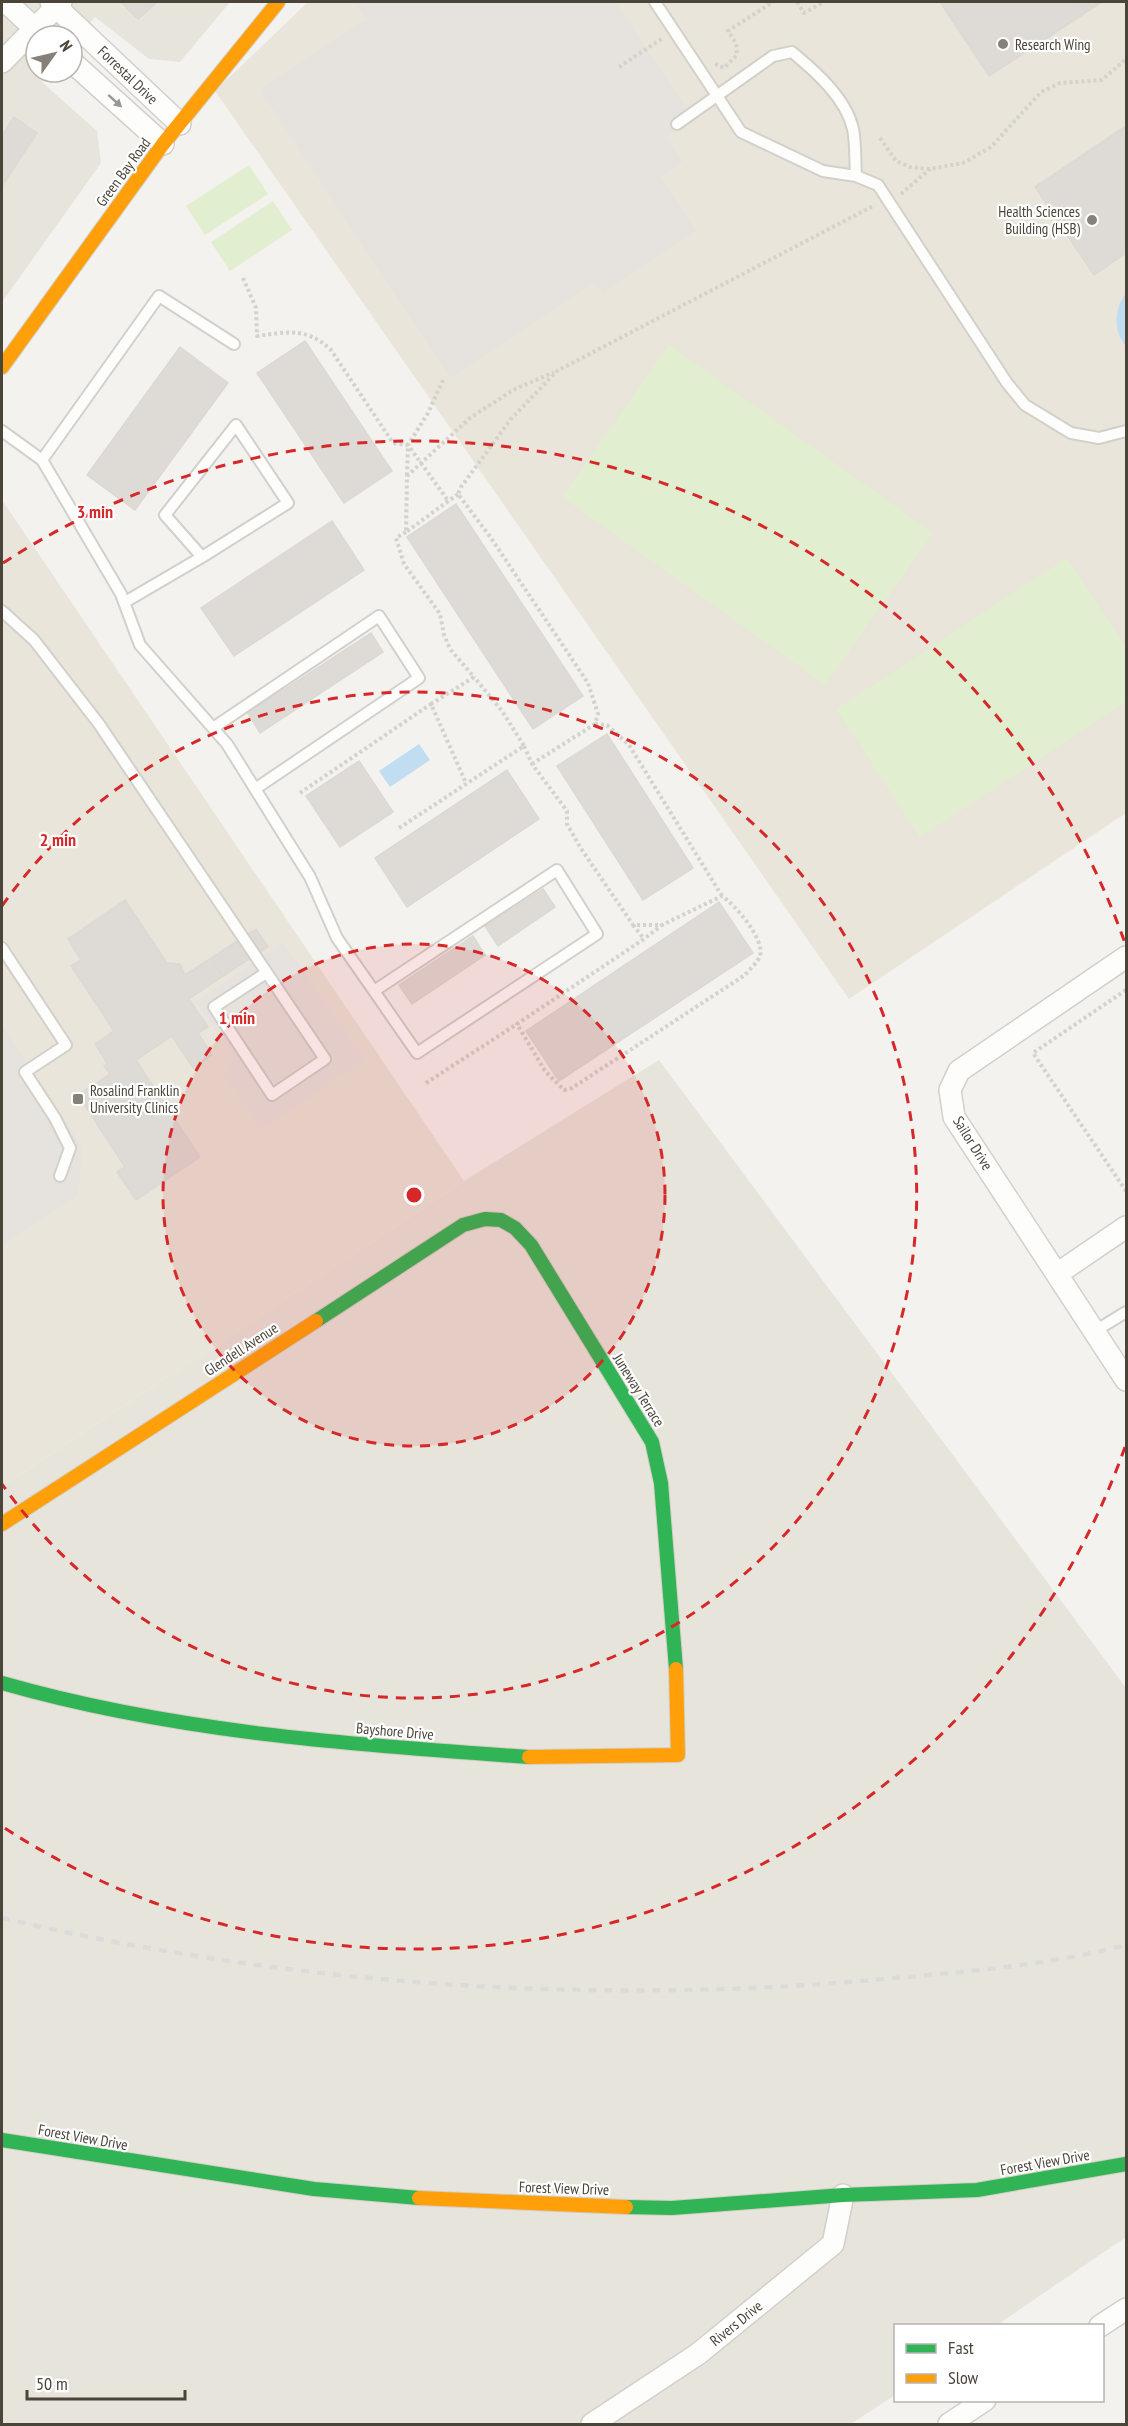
<svg xmlns="http://www.w3.org/2000/svg" width="1128" height="2426" viewBox="0 0 1128 2426" font-family="'PT Sans Narrow',sans-serif">
<style>
.residential{fill:#e7e4dc}
.education{fill:#eae5da}
.green{fill:#e1eecf}
.parking{fill:#e6e3df}
.water{fill:#c0ddf1}
.building{fill:#dedbd6;stroke:#dcd9d4;stroke-width:1.5}
.lines{fill:none;stroke-linecap:round;stroke-linejoin:round}
.lane-casing{stroke:#d2d0cb;stroke-width:14}
.street-casing{stroke:#d2d0cb;stroke-width:24}
.fast-casing{stroke:#d3cfc5;stroke-width:16}
.slow-casing{stroke:#d3cfc5;stroke-width:16}
.path{stroke:#d3d2cc;stroke-width:4;stroke-dasharray:3 3;stroke-linecap:butt}
.lane{stroke:#fdfdfc;stroke-width:10}
.street{stroke:#fdfdfc;stroke-width:21}
.fast{stroke:#30b455;stroke-width:14}
.slow{stroke:#ff9f0a;stroke-width:14}
.rail{stroke:#dbdbda;stroke-width:4.5;stroke-dasharray:8 8;stroke-linecap:butt}
.oneway{fill:#9b9791}
.ring{fill:none;stroke:#d62828;stroke-width:3;stroke-dasharray:10 8}
.poi-dot{fill:#868178;stroke:#fff;stroke-width:2}
.labels{text-anchor:middle;dominant-baseline:central;stroke-width:4.5;stroke-linejoin:round;paint-order:stroke}
.poi-label{font-size:15px;fill:#4b4439;stroke:#fff;text-anchor:start}
.street-label{font-size:15px;fill:#4b4439;stroke:#fff}
.centre{fill:#d62828;stroke:#fff;stroke-width:3}
.ring-label{font-size:18px;text-anchor:middle;font-weight:bold;fill:#d62828;stroke:#fff;stroke-width:4.5;stroke-linejoin:round;paint-order:stroke}
</style>
<rect width="100%" height="100%" fill="#f4f2ee"/>
<path class="residential" d="M2,2H230L180,62L149,59L95,17L72,45V36H36V72H50L42,82L97,131L101,163L2,302Z
M659,1060L1126,1688V2237L997,2325L896,2326L895,2395L851,2424H2V1487L464,1181Z"/>
<path class="education" d="M308,2H1126V813L849,999L215,91Z
M2,500L464,1181L2,1487Z"/>
<path class="green" d="M249,165L268,194L205,235L186,206Z
M273,201L292,230L230,271L211,242Z
M669,345L933,533L825,685L562,497Z
M1067,558L1126,648V702L920,837L836,709Z"/>
<path class="parking" d="M354,2H615L694,119L667,137L683,161L661,177L696,231L604,293L592,284L451,378L260,90L366,19Z
M283,942L364,1059L262,1130L225,1076L234,1056L196,1002Z
M2,1025L83,1148L78,1196L2,1246Z"/>
<path class="water" d="M1126,293V346C1113,331 1114,309 1126,293Z
M419,744L430,760L390,787L379,771Z"/>
<path class="building" d="M121,2H157L138,19Z
M940,2H1102L989,76Z
M940,2H1078L1085,12L989,76Z
M1078,2H1102L1085,12Z
M14,117L37,133L2,186V136Z
M1126,126V253L1094,275L1035,187Z
M1126,127V253L1094,275L1035,187Z
M305,341L392,471L344,503L257,373Z
M180,347L228,383L135,510L87,475Z
M456,504L583,696L533,729L407,537Z
M332,521L364,570L234,656L201,608Z
M371,633L383,652L260,733L248,713Z
M607,734L693,868L643,900L557,766Z
M359,761L393,812L340,847L306,796Z
M507,770L539,819L407,907L375,858Z
M543,889L555,907L498,946L485,926Z
M125,900L167,963L180,964L185,975L211,958L223,976L189,999L208,1027L198,1033L212,1055L193,1068L172,1036L136,1060L200,1157L136,1200L117,1172L125,1167L78,1095L110,1074L104,1066L107,1063L95,1044L114,1031L71,966L81,960L68,939Z
M719,902L753,953L559,1081L526,1031Z
M256,929L268,947L223,976L211,958Z
M473,936L485,955L412,1004L399,985Z"/>
<g class="lines">
<g class="lane-casing">
<path id="lane" d="M655,2L741,132L823,171L856,176L878,185L1007,383L1025,405L1071,433L1099,438L1126,431
M677,124L773,56L792,52C815,71 846,98 853,129C856,144 855,161 856,176
M236,425L288,503L202,557L165,515Z
M2,431L42,460L121,594L140,645L227,744L310,877L337,938L374,991
M42,460L159,296L234,344
M125,602L202,557
M2,611L34,640L99,724L325,1059L272,1095L214,1007L266,973
M213,728L379,616L419,678L255,789
M557,870L597,934L417,1053L374,991Z
M2,948L66,1045L25,1072L55,1118L70,1148L60,1176
M1095,1331L1126,1312"/>
</g>
<g class="street-casing">
<path id="street" d="M6,2L43,36
M51,2L180,124
M2,62L61,2
M72,62L163,144
M1126,957L959,1071L950,1090L954,1117L1126,1380
M1057,1274L1126,1227
M1100,2326L1126,2309
M592,2424L698,2354L833,2244L843,2195
M949,2424L985,2400"/>
</g>
<g class="fast-casing">
<path id="fast" d="M316,1321L463,1225L485,1219L501,1220L515,1228L531,1245L652,1442L661,1483L676,1669
M2,1683C173,1732 352,1745 529,1757
M2,2140L314,2189L419,2198
M626,2207L672,2208L843,2195L977,2190L1126,2164"/>
</g>
<g class="slow-casing">
<path id="slow" d="M2,367L163,144L278,2
M2,1524L316,1321
M529,1757L678,1755L676,1669
M419,2198L626,2207"/>
</g>
<path class="path" d="M797,2L804,13L824,2
M715,64L724,68L737,55L736,43L728,31L773,2
M619,67L663,38
M880,138L896,161L910,167L930,169L963,163L991,147L1041,92L1060,83L1102,80L1126,59
M901,194L930,169
M243,278L256,308L257,336C287,332 307,327 331,350L393,443L408,445L407,476
M443,380L428,413L408,445L449,502
M458,494L406,532L407,476L470,418L513,390L554,372
M406,532L396,538L404,564L440,614L444,635L450,649L474,677L431,704L466,783
M595,724L607,725L629,745L722,896
M524,746L532,764L567,811V824L580,847L633,925H662L644,939
M532,764L595,724L598,714L588,683L491,538L458,494L461,487L511,419L557,371L875,205
M300,793L431,704
M399,828L524,746L502,711L474,677
M633,925L644,939L517,1024L545,1071L564,1090L572,1088L745,975C749,970 758,962 760,956C765,939 735,905 722,896L662,925
M1126,990L1033,1053L1126,1191
M426,1083L517,1024"/>
<use href="#lane" class="lane"/>
<use href="#street" class="street"/>
<use href="#fast" class="fast"/>
<use href="#slow" class="slow"/>
<path class="rail" d="M2,1918C289,1985 590,2006 884,1979C963,1972 1050,1965 1126,1945"/>
</g>
<defs><path id="oneway-solid" d="M-6-.8H1V-3.2L6.5 0L1 3.2V.8H-6Z" transform="scale(1.5)"/></defs>
<use class="oneway" href="#oneway-solid" transform="translate(115 101) rotate(42)"/>
<circle cx="414" cy="1195" r="251" fill="#d62828" fill-opacity=".12"/>
<g class="ring">
<circle cx="414" cy="1195" r="251"/>
<path d="M2 906A503 503 0 1 1 2 1484"/>
<path d="M1125 1447A754 754 0 0 1 3 1827M3 563A754 754 0 0 1 1125 943"/>
</g>
<g class="poi-dot">
<circle cx="1003" cy="44" r="6"/>
<circle cx="1092" cy="220" r="6"/>
<rect x="72" y="1093" width="12" height="12" rx="3"/>
</g>
<g class="labels">
<g class="poi-label">
<text x="1015" y="44">Research Wing</text>
<text x="1080" y="211" text-anchor="end">Health Sciences<tspan x="1080" dy="17">Building (HSB)</tspan></text>
<text x="90" y="1090">Rosalind Franklin<tspan x="90" dy="17">University Clinics</tspan></text>
</g>
<g class="street-label">
<text transform="translate(128 75) rotate(44)">Forrestal Drive</text>
<text transform="translate(123 172) rotate(-54)">Green Bay Road</text>
<text transform="translate(973 1143) rotate(58)">Sailor Drive</text>
<text transform="translate(241 1349) rotate(-33)">Glendell Avenue</text>
<text transform="translate(639 1390) rotate(58)">Juneway Terrace</text>
<text transform="translate(395 1731) rotate(5)">Bayshore Drive</text>
<text transform="translate(83 2137) rotate(10)">Forest View Drive</text>
<text transform="translate(1045 2162) rotate(-10)">Forest View Drive</text>
<text transform="translate(564 2188) rotate(2)">Forest View Drive</text>
<text transform="translate(736 2323) rotate(-39)">Rivers Drive</text>
</g>
</g>
<circle cx="414" cy="1195" r="9" class="centre"/>
<g class="ring-label">
<text x="95" y="518">3 min</text>
<text x="58" y="846">2 min</text>
<text x="237" y="1024">1 min</text>
</g>
<rect width="1128" height="2426" fill="none" stroke="#4b4439" stroke-width="6"/>
<rect x="894" y="2324" width="210" height="78" fill="#ffffff" stroke="#b7b4b0" stroke-width="1.5"/>
<rect x="906" y="2344" width="30" height="9" fill="#30b455" stroke="#b7b4b0" stroke-width="1.5"/>
<text x="948" y="2354" font-size="18" fill="#4b4439">Fast</text>
<rect x="906" y="2374" width="30" height="9" fill="#ff9f0a" stroke="#b7b4b0" stroke-width="1.5"/>
<text x="948" y="2384" font-size="18" fill="#4b4439">Slow</text>
<g transform="translate(54 54) rotate(56)"><circle r="28" fill="#ffffff" stroke="#b7b4b0" stroke-width="1.5"/>
<path d="M0-4.5L10 22L0 15L-10 22Z" fill="#868178"/>
<text y="-9" font-size="16" font-weight="bold" text-anchor="middle" fill="#4b4439">N</text>
</g>
<path d="M27 2390v9h158v-9" fill="none" stroke="#4b4439" stroke-width="3"/>
<text x="36" y="2390" font-size="18" fill="#4b4439" stroke="#ffffff" stroke-width="4.5" paint-order="stroke">50 m</text>
</svg>
